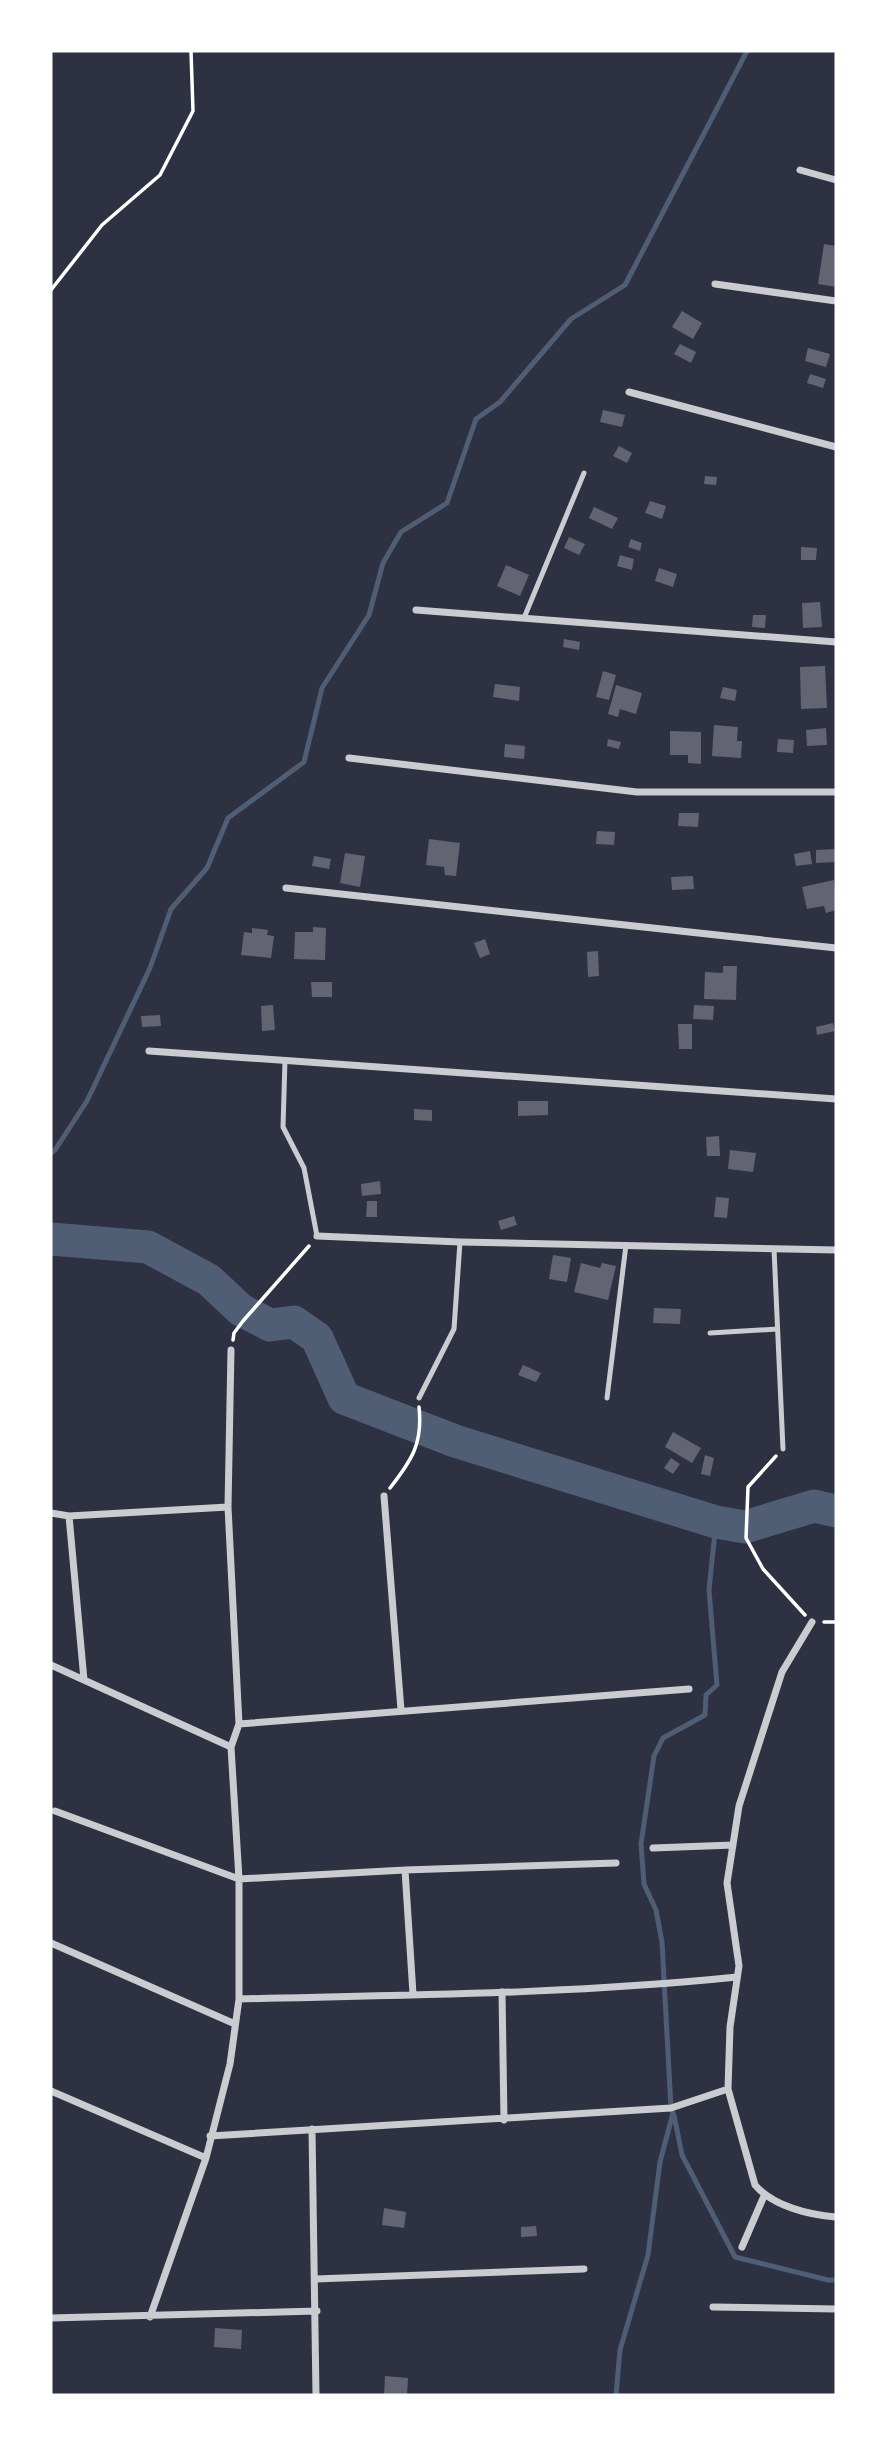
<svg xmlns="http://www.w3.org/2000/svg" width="887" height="2446" viewBox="0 0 887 2446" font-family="Jost,sans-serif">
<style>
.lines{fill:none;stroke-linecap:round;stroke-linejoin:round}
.stream{stroke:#4f5d75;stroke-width:5}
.river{stroke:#4f5d75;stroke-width:33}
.building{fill:#626471}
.path{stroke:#fff;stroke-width:3.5}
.service{stroke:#caccd0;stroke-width:5}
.minor{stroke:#caccd0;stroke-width:7}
</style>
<rect width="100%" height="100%" fill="#2d3142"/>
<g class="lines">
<path class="stream" d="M51,1153L55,1150L87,1101L150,968L171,909L207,868L228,818L304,762L322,688L369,615L383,563L401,532L447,503L476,419L500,402L571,319L625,285L747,51
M674,2115L682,2155L735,2257L828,2280H836
M616,2395L620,2350L648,2255L660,2162L673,2113L671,2108L662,1942L656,1910L644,1884L641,1844L654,1756L663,1738L705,1715L706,1695L717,1685L709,1590L716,1522"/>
<path class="river" d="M51,1239L148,1247L209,1280L241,1310L270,1325L294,1322L317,1338L344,1398L455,1441L716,1522L745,1527L814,1506L836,1511"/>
</g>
<path class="building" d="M824,244L836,246V287L818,284Z
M682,311L702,323L693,339L672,327Z
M680,344L696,352L691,363L674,354Z
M808,348L830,354L826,367L805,361Z
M810,374L826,379L823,388L807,383Z
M603,410L625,415L622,427L600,422Z
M619,446L632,453L627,463L613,456Z
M705,476L717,477L716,485L704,484Z
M650,501L666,506L662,519L645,513Z
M594,507L618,518L612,529L589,518Z
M569,537L585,544L579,555L564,548Z
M631,539L642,543L640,551L628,547Z
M801,547L817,548L816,560H801Z
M620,555L634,559L632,570L617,566Z
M506,565L529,575L520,596L497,586Z
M659,568L677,574L673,587L655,581Z
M820,602L822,627L803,628L802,603Z
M753,615H766L765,628L752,627Z
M564,639L580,642L579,650L563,647Z
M825,666L827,708L801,709L800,667Z
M603,671L616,675L609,700L596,697Z
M495,684L520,687L519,701L493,697Z
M616,685L642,693L636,714L620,709L618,717L608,714Z
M723,687L737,690L735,701L720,698Z
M714,725L738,727L737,741H742L741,758L712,756Z
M826,728L827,745L807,746L806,730Z
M670,731L701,732V764L688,763V755H670Z
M608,739L621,742L619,749L607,746Z
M778,739L794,740L793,753L777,752Z
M505,744L525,746L524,759L504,757Z
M679,813H699L698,827L678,826Z
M597,831L615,832L614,845L596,844Z
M429,839L460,843L456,876L445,875L444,867L426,865Z
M836,849V862L816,863V850Z
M810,851L812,864L796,866L794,854Z
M345,853L365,856L360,887L340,883Z
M314,856L331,859L329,869L312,866Z
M693,876L694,889L672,890L671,877Z
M834,880L836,910L826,913L824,906L807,909L802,887Z
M313,927L326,928L325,960L294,959L295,932H313Z
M252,928L268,930L267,935L274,936L271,958L241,955L244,932L252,933Z
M485,939L490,954L480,958L474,943Z
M598,951L599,976L588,977L587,952Z
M723,966H737L736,1000L704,999L705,972L723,973Z
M311,982H332V997H312Z
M273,1005L275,1030L262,1031L261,1006Z
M694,1005L714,1006L713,1020L693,1019Z
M160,1015L161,1026L142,1027L141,1016Z
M833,1023L835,1031L817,1035L816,1027Z
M678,1024H692V1049H679Z
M518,1101H548V1115L518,1116Z
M414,1109L432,1110V1121L414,1120Z
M719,1136L720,1156H707L706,1137Z
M730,1150L756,1153L753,1172L728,1169Z
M380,1181L381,1194L362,1196L361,1184Z
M716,1197L729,1198L727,1218L714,1217Z
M367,1201H377V1217H366Z
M514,1216L517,1225L501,1230L498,1221Z
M553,1255L571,1258L567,1282L549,1279Z
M581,1263L600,1268L602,1263L616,1266L608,1300L574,1292Z
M654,1308L681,1309L680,1324L653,1323Z
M523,1365L541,1373L536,1382L518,1375Z
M673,1432L701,1448L692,1463L665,1447Z
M705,1455L714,1458L710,1476L701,1474Z
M671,1458L680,1464L673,1474L664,1468Z
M384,2208L406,2212L404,2228L382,2225Z
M536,2226L537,2236L521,2237V2227Z
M215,2328L242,2330L241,2349L214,2347Z
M385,2376L408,2378L407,2395H384Z"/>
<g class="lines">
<path class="path" d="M51,290L102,225L160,175L193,111L191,51
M233,1340L234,1333L243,1321L309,1246
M776,1456L748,1487L746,1538L763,1569L805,1615
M390,1488C412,1460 423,1443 419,1407
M824,1622H836"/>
<path class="service" d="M524,618L584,473
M285,1060L283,1127L304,1168L317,1236
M774,1249L783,1449
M710,1333L777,1329
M419,1398L454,1329L460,1242
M607,1398L626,1245"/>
<path class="minor" d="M800,170L836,180
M715,284L836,301
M629,392L836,447
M416,610L836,642
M349,758L637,792H836
M286,888L836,948
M149,1051L836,1099
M317,1236L460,1242L836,1250
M384,1496L401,1710
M51,1513L69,1516L228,1507
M69,1516L84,1680
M812,1622L782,1672L739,1806L727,1883L739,1966L730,2027L728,2089L755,2185C773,2206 809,2215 836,2217
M51,1665L231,1747
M239,1724L689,1689
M55,1811L239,1879L405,1870L616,1863
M653,1848L733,1845
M405,1870L413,1994
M51,1943L235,2024
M502,1992L504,2120
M239,1999C405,1995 572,1994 737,1977
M51,2091L206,2158
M312,2129L316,2395
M210,2136L671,2108L728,2089
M742,2247L764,2196
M316,2279L584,2269
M713,2307L836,2309
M150,2317L206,2158L230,2064L239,1999V1879L231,1747L239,1724L228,1507L231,1350
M51,2318L317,2311"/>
</g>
<rect width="887" height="2446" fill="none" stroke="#ffffff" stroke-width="105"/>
</svg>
